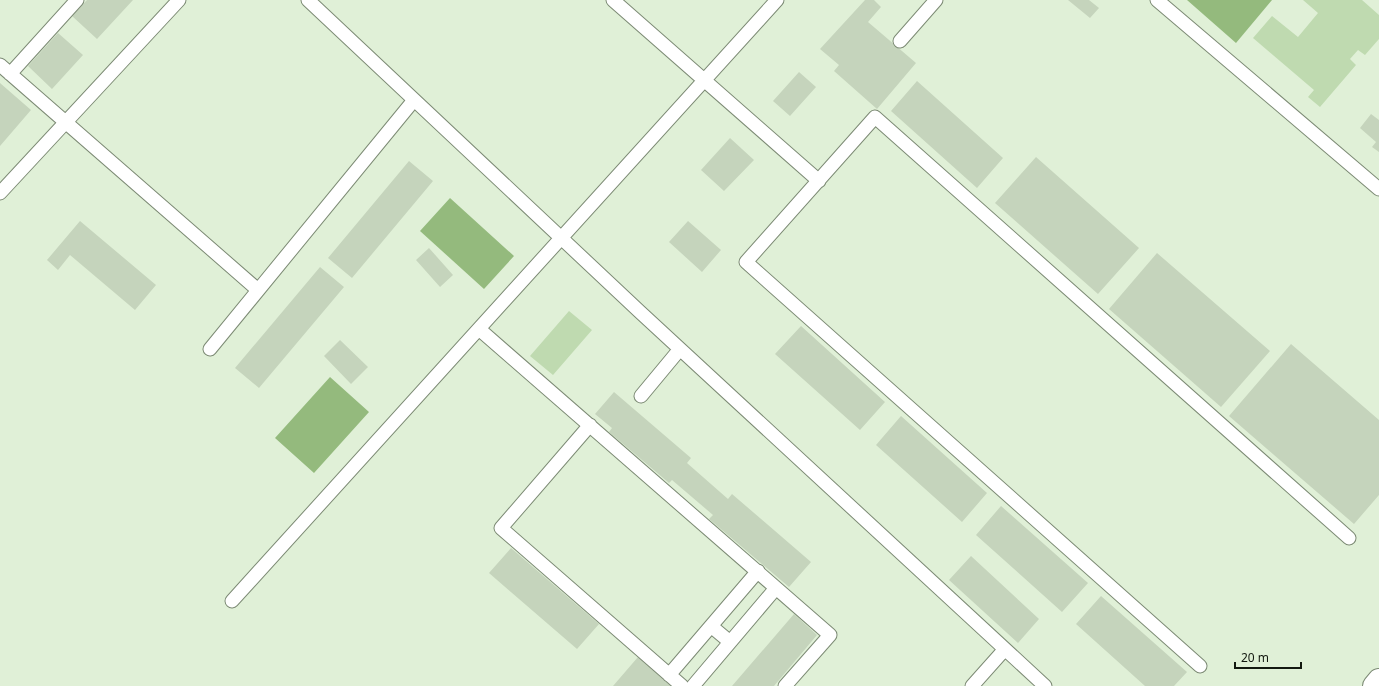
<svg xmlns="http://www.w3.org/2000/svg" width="1379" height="686" viewBox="0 0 1379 686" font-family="'Noto Sans',sans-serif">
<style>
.green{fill:#bfdab0}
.water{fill:#94ba7d}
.building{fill:#c5d4bc}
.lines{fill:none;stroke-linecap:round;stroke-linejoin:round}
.service-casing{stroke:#7c8a74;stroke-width:15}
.minor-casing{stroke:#7c8a74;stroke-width:24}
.service{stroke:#fff;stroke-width:13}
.minor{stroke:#fff;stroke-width:22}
</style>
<rect width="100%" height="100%" fill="#e0f0d7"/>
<path class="green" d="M1303,0H1362L1379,15V39L1365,55L1358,50L1350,59L1356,65L1320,107L1308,97L1314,90L1253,38L1272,16L1298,37L1318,13Z
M569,311L592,330L553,375L530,356Z"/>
<path class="water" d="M1187,0H1272L1236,43Z
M450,198L514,256L484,289L420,231Z
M330,377L369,412L314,473L275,438Z"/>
<path class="building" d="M87,0H133L97,39L72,16Z
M865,0H874L881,7L868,22L916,63L877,109L834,71L839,65L820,49Z
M1068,0H1089L1099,8L1090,18Z
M58,33L83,55L52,89L28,66Z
M799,72L816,87L790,116L773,101Z
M917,81L1003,158L977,188L891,111Z
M0,83L31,110L0,146Z
M1371,114L1379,120V152L1372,147L1376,142L1360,128Z
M730,138L754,160L724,191L701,170Z
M1036,157L1139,248L1098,294L995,203Z
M409,161L433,181L352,278L328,258Z
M80,221L156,285L135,310L70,255L58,270L47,260Z
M688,221L721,250L702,272L669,242Z
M429,248L453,275L440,287L416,260Z
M1157,253L1270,351L1221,407L1109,309Z
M320,267L344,287L259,388L235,368Z
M801,326L885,402L860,430L775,354Z
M340,340L368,367L351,384L324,356Z
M1291,344L1379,420V495L1354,524L1229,416Z
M614,392L691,458L687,463L728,499L732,494L811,562L789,587L709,519L713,515L672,480L669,483L609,432L612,428L595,414Z
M901,416L987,493L962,522L876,445Z
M1001,506L1088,583L1062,612L976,535Z
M511,548L599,624L577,649L489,573Z
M971,556L1039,619L1018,643L949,580Z
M1101,596L1187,672L1174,686H1145L1076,624Z
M794,614L817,635L774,686H732Z
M638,657L673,686H613Z"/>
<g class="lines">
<g class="service-casing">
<path id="service" d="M308,0L640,312L1045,686
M613,0L819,181
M1157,0L1379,189
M900,41L936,0
M0,65L258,290
M10,74L77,0
M0,193L179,0
M479,329L830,635L785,686
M210,349L414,100
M641,396L680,349
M590,425L501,528L682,686
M232,601L777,0
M711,626L730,642
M1200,666L746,262L875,117L1349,538
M669,675L758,571
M693,686L776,588
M972,686L1005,649"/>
</g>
<g class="minor-casing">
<path id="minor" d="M1374,686L1379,680"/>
</g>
<use href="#service" class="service"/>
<use href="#minor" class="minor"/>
</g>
<path d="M1235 662v6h66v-6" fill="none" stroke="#131910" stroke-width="2"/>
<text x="1241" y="662" font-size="12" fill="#131910" stroke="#e0f0d7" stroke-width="3" paint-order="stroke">20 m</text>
</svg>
